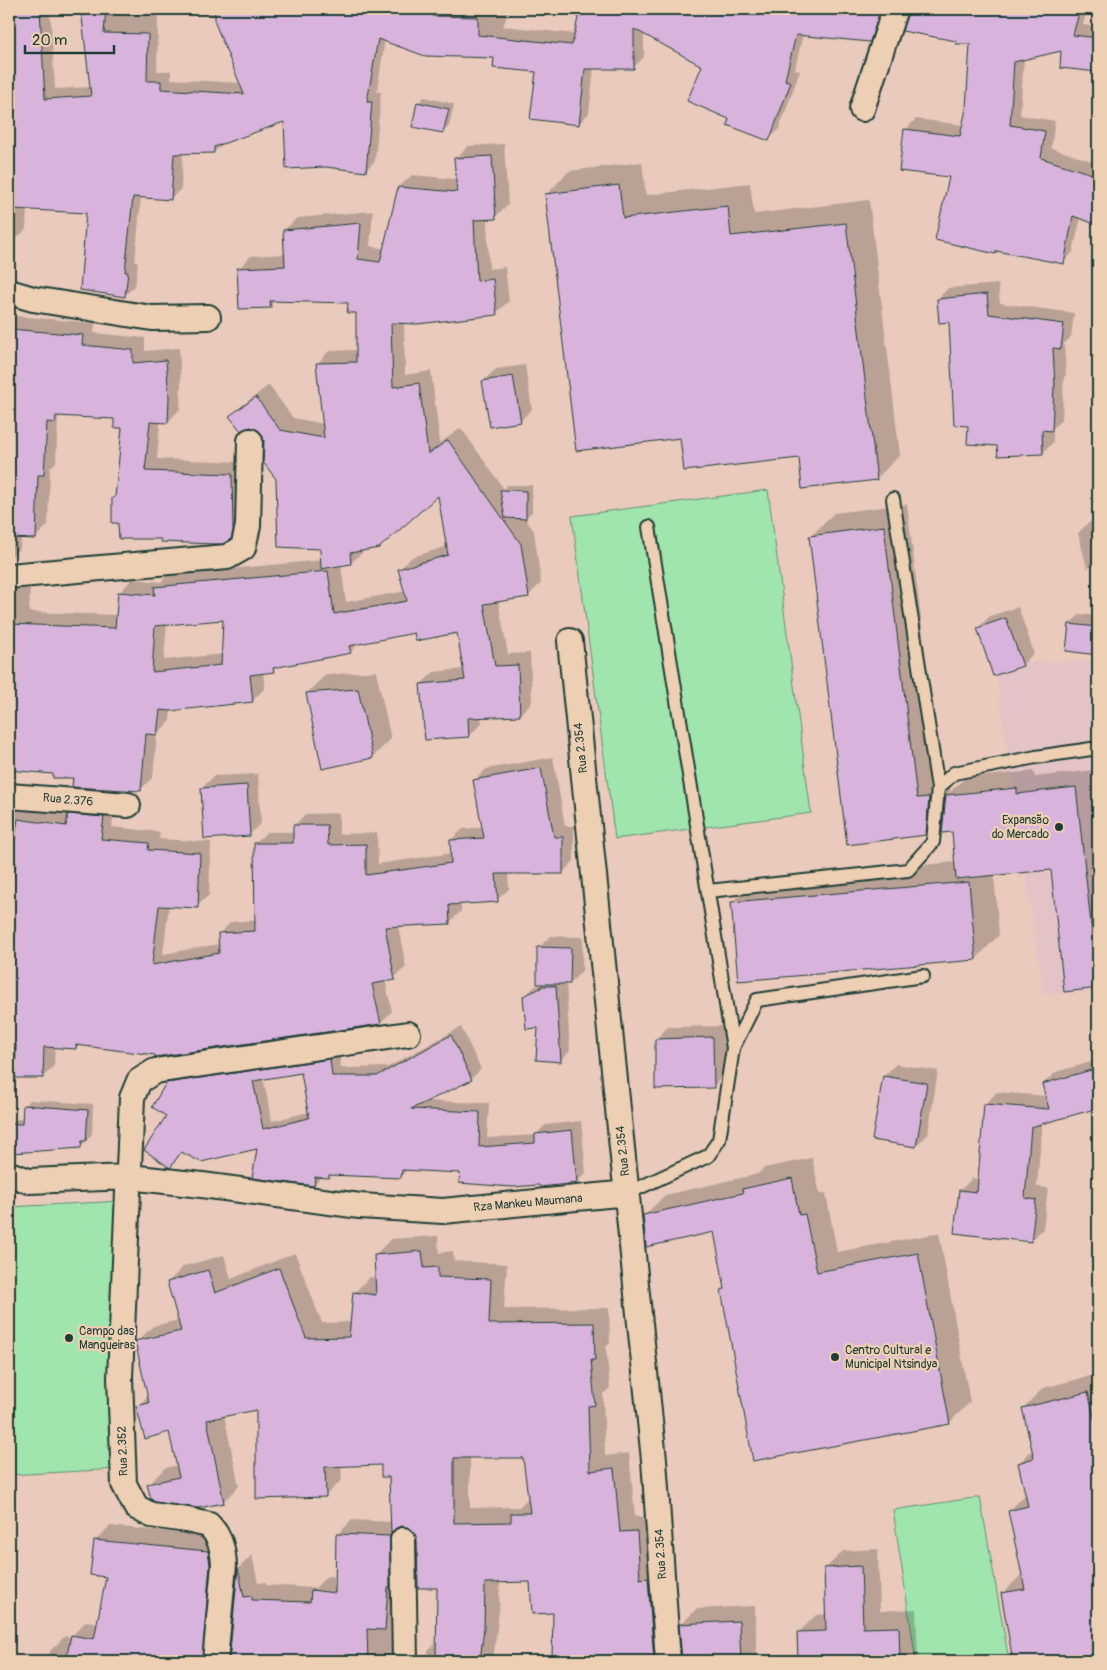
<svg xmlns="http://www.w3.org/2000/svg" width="1107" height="1670" viewBox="0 0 1107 1670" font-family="Pangolin,sans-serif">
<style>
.built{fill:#e4c3c6}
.green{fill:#a0e4ae;stroke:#609071}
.shadow{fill:#0003;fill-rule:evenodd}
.building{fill:#d8b4dd;stroke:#1f3d34;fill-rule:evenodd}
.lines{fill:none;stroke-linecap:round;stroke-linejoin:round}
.service-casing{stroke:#1f3d34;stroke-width:16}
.minor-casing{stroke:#1f3d34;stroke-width:28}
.service{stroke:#edcfb4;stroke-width:12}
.minor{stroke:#edcfb4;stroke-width:24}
.poi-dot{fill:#1f3d34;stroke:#edcfb4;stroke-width:2}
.labels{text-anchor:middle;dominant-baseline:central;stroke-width:4.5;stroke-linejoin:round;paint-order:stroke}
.street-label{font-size:12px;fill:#1f3d34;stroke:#edcfb4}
.poi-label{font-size:12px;fill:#1f3d34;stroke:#edcfb4;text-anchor:start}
</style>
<rect width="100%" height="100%" fill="#e9cabc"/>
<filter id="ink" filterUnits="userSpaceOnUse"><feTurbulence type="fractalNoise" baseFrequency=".02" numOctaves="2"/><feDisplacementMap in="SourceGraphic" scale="10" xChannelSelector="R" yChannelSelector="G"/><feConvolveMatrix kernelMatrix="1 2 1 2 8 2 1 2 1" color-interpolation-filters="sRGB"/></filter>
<g filter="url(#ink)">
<path class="built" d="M1098,660V991L1044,994L994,663Z"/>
<path class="green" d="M768,490L811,813L615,839L572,516Z
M123,1201L136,1468L9,1475V1207Z
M980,1497L1009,1661H916L893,1510Z"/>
<path class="shadow" d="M9,9H50L55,89L91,87L83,9H510L503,26L576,34L581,9H887L880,30L869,41L803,34L795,69L800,71L779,129L769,140L731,118L703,66L644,33V57L633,68H594L589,113L579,124L537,71L496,57L385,40L377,92H381L375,161L365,171L285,121L223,143L214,152L183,153L181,189L170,199L141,197L135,262H138L135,286L124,296L87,212L27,208L26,229L15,240L9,239ZM158,12L216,16L241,83L171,79V71H157Z
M909,9H1087L1083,25L1098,27V71L1061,67L1063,49L1024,58L1020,115L1055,121L1051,148L1098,163V224L1081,217L1073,252L1063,263L998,250L995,252L951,176L905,130L916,119L964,125L967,109L972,43L957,40L909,14Z
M424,97L454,104L449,126L443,132L418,103Z
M504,144L508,205L495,217L487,218L489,269L505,267L509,301L496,313L404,322L405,375L431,371L440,443L461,428L504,489L507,485H532V512L526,517H524L534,531L541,583L528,596L498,600L508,654L530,653L532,702L520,714L481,716L482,723L469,736L421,684L434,672L464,669L458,631H415L360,642L350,652L277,666L273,671L263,672L265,688L252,701L171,710L170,721L157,734L153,777L140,790L54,773L14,768L9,773V567L17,576L16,589H30L29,612L118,615L120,592L132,579L161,582L168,575L322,560L321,548L278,479L263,434L258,428L231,416L244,404L269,385L293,418L324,424L317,364L329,351L358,350L357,312L349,302L276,300L270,306L238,269L251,256L286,254L284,230L297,218L373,211L370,246L385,249L399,187L412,175L457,179L456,159L468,146ZM439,494L448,546L412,557L400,569L406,591L346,602L341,565L351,563L364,551ZM224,619L223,654L164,660L167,623Z
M642,162L646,195L750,183L754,214L869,200L900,455L877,478L800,456L681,437L546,195L569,171Z
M998,284L1000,303L1074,313L1071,337L1064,344L1066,375L1064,377L1062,419L1053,428V442L1043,453L998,445L969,425L951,321L938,299L948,288Z
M15,316L95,323L94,333L145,338V351L179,348L181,384L180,409L168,422L160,421L157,459L244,462L243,525L230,538H163L120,522L113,498L117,494L124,427L115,418L61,415L58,418L56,462L50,468L48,525L35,538H21L20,548L9,559V319H12Z
M525,365L532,409L520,421L483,381L496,369Z
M907,504L940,775L952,774L950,792L965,778L1034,771L1035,777L1094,770L1098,812V987L1052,869L994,874L999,935L976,959L732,903L755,880L956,862L953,830L945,814L925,834L811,536L834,513Z
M1098,520V568L1097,565L1087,568L1078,533L1088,523Z
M1018,607L1034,653L1022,665L978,628L990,616Z
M1080,614L1098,616V653L1067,650L1070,624Z
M376,671L391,739L373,757L307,693L325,675Z
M553,757L565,826H574V861L562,873H508L509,889L497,900L461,903V911L449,923L398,925L406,967L394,978L385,980L392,1011L380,1023L157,1053L79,1044L76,1048L55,1046L54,1066L43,1077L17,1043H9V804L70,814L80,803L115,806L112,827L160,832L159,839L211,842L209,895L197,906L169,905L163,954L219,944V934L231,922L256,920L255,843L267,832H294V825L306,814L339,813V834L377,833L378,864L452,853L451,840L463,829L483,827L474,781L486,769Z
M258,774L261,823L249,835L202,788L214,776Z
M551,936L583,937L582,971L570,983H566L570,1051L561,1060L540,1026L524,997L534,987L543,983L538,948Z
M725,1026V1074L713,1086L656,1039L668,1027Z
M461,1027L481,1069L471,1079L426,1101L489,1103L487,1138L536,1135L545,1125L581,1121L586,1173L577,1182L541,1184L462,1172L408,1169L401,1176L331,1174L329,1177L322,1176L314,1185L258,1147L183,1152L170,1166L167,1084L176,1074L339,1051L341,1068L388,1067ZM302,1071L309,1112L272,1121L263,1078Z
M1098,1060V1106L1042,1122L1037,1187L1048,1188L1043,1229L1031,1241L960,1191L972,1178L980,1179L985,1104L997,1092L1047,1096L1043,1084L1056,1072Z
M896,1064L938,1071L928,1134L916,1146L884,1076Z
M30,1100L93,1104L92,1134L80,1147L11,1125L17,1119H24V1106Z
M812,1158L820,1194L826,1193L837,1252L939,1233L970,1402L949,1423L722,1290L726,1287L715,1230L644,1216L665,1195L758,1174L764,1168Z
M438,1236L439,1253L453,1251L454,1261L507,1264L504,1309L609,1308L610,1343L606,1347L610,1388L603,1394L605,1456L629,1453L635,1517L652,1516L678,1658L683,1659L681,1625L696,1609L755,1606L757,1661H553L554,1612L532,1581H500L499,1611L493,1661H427L428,1651L438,1641L439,1587L416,1532L410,1527L404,1525V1571L396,1661H49L50,1651L65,1636L71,1637L86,1621L99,1623L108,1576L95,1541L110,1526L222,1537L221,1658L230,1661L239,1568L252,1555L258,1583L266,1582V1585L315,1588L327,1576L337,1577V1535L352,1520L392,1522L390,1476L382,1464L341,1465L342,1480L326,1495L257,1408L224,1415L239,1486L223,1502L149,1484L165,1468L178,1465L170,1430L137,1407L149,1395L137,1342L153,1326L179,1320L168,1282L184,1266L224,1255L231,1279L295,1253L322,1323L352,1322L354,1293L370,1277L377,1278L375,1255L391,1239ZM524,1456L528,1498L519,1507L470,1508V1457Z
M1098,1374V1661H1014L1002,1594L1023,1573L1009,1511L1026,1494L1019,1463L1033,1449L1023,1408L1043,1388Z
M878,1549L880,1611L916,1609L918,1660L917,1661H800L798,1633L816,1615L827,1614L825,1569L843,1551Z"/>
<path class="building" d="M9,9H40L45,99L91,96L81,9H106L104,33L148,34L147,81H161V89L244,94L215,23V9H330L396,14L398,9H435L432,16L478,17V35L572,45L580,9H881L870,42L796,35L785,80L791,82L769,141L727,125L729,119L687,101L702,66L634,29V69H585L579,125L530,119L536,72L493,68L494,58L425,56L378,39L367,102H372L366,172L326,167L286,169L284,122L214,147V153L174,154L171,200L133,197L125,272H128L125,297L80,290L86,213L13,209L9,179Z
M908,9H1080L1073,35L1098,38V72L1060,68L1061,51L1014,62L1010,125L1045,131L1041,158L1098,176V225L1073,216L1064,264L996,251V254L935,240L949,177L899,171L904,129L960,136L966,109L970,44H956V41L902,31Z
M417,102L449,109L443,133L412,127Z
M492,156L496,219L474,220L477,281L493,279L497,315L417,324L391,323L393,387L419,383L428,454L448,440L521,544L529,597L484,604L495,666L518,665L520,716L468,718L469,737L425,740L420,684L465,680L457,633L416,641L414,633L349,646L351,653L273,668L274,672L250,675L253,702L170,711L160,710L157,735L146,734L141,791L72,787L73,778H53V774L9,770V624L115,628L118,592L155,595L154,587L328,571L334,614L407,601L398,569L448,555L438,496L379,548L350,553L351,564L321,569L320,549L278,547L276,479L263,462L264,441L262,435L258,430L251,427L244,429L241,431L229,416L256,397L280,430L324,438L316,363L356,362V313H347L348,303L270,301L271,308L239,309L237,268L285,266L283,230L361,223L358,259L380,262L398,187L457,192L454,158ZM223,620L221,665L152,672L155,626Z
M619,185L623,218L728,206L731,236L846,223L877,480L802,489L799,458L684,471L680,438L576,451L545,194Z
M987,294L989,314L1064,324L1061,349L1053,348L1055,387H1054L1052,431L1042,430L1043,454L998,456L997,446L967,444L968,426L954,425L949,322L939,323L937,299Z
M9,329L83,335L82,345L133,350V363L166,360L169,397L168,423L150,422L145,471L232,474L233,531L231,539L223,544H216L161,542V539H119L118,523H112V498L115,497L122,428H114V419L56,416L55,423L47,422L44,475H38L36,539L9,538Z
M513,376L521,422L490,427L482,381Z
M500,490L526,491V519L505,518Z
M884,526L917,798L929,797L926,835L847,845L809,536Z
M1006,618L1023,666L993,676L977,628Z
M1069,624L1098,627V655L1066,651Z
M358,689L373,758L322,769L306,693Z
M541,768L554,837H563V874H496L498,902L449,905L450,924L385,927L395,980L372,984L381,1024L155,1057V1055L76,1045V1049L44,1047L43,1078H15L16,1044H9V907L16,862L11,861L18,819L66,826L68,814L104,817L101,839L149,843L148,850L200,853L198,908L159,906L152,965L219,953L218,933L255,931L254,843H293V825H327L328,845L366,844V875L451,863L450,840L484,838L473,780Z
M247,785L250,836L204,839L201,788Z
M1076,787L1098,988L1064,992L1051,870L956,879L952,832L942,833L946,795L1017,788V794Z
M969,882L976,960L738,981L731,902Z
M537,947L571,948L570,984H537Z
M541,986H556L561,1062L536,1060L538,1028L526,1029L523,996L541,988Z
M451,1035L472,1080L411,1109L480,1112L479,1147L535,1143V1134L572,1130L577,1183L540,1187L539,1185L512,1187L459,1183L460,1173L402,1170L401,1178L329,1175V1178L315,1177L314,1186L252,1178L257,1149L201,1162L181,1152L170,1168L144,1150L166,1116L152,1107L166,1083L330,1059L332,1076H377ZM301,1073L309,1118L263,1129L253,1081Z
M713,1037L714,1088L655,1089V1039Z
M1098,1068V1108L1031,1127L1025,1198L1036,1200L1031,1242L954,1233L959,1190L977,1192L984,1104L1049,1109L1042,1084Z
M883,1076L927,1083L916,1147L872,1140Z
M23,1105L88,1110L86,1141H82L81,1148L12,1153L10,1124H22Z
M792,1178L799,1215L805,1214L817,1272L918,1253L950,1424L753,1461L721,1290L725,1289L714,1232L646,1247L643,1215L743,1193L742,1189Z
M422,1251L424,1268L438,1267V1277L491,1279L489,1324L594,1323L595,1360H591L595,1405L588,1406L590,1471L614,1468L620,1532L637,1531L640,1579L648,1578L654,1661H552L553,1613L532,1614L530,1582L485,1583L484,1628L480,1661H436L437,1588H418L417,1540L414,1533L409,1528L402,1526L396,1528L391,1533L389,1477H381V1465L325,1467L326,1497L256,1499V1410L207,1420L224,1503L198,1508L155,1502L151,1499L147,1484L179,1477L169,1432L145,1439L136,1406L149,1403L135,1341L181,1331L167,1282L208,1270L215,1293L279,1268L306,1338L349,1337L353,1292L376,1295L374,1255ZM454,1458H523L530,1513H511V1522L454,1523Z
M1088,1392L1098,1434V1654L1059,1661H1013L1001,1593L1025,1589L1008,1511L1028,1506L1018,1463L1034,1458L1022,1408Z
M336,1534L390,1536V1587H388L385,1630L367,1629L368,1661H229L238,1568L244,1597L252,1596V1600L310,1602L311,1590L335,1593Z
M94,1540L208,1551L210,1565L202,1661H66L71,1635L94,1639L106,1577L90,1575Z
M861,1566L863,1628L899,1627L900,1661H798L797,1632L826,1631L824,1568Z
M739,1621L741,1661H682L679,1624Z"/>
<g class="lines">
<g class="service-casing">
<path id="service" d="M893,499L938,788
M649,527L733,1048
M708,891L908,870L933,842L938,788L954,773L1036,757L1098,748
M628,1193L708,1156L719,1140L733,1048L757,1000L923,976"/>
</g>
<g class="minor-casing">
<path id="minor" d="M862,109L895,9
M9,292L33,299L152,318L208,317
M9,576L227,557L243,548L248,526L250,441
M570,641L654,1460L668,1661
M9,796L128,805
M9,1174L29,1181L129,1177L202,1185L360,1206L443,1211L628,1193
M403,1540L405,1661
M215,1661L224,1565C223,1548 220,1537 209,1525L187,1520L151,1515L136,1507L124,1484L120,1378L132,1098L139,1081L155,1071L408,1034"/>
</g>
<use href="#service" class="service"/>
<use href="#minor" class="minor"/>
</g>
</g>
<g class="poi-dot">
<circle cx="1059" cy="827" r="5"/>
<circle cx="69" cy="1338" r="5"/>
<circle cx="835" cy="1357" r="5"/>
</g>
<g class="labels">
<g class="street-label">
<text transform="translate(581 748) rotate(-96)">Rua 2.354</text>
<text transform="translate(68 800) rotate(5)">Rua 2.376</text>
<text transform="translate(623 1151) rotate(-96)">Rua 2.354</text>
<text transform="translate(528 1203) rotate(-5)">Rza Mankeu Maumana</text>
<text transform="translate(123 1451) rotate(-92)">Rua 2.352</text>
<text transform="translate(661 1554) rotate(-94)">Rua 2.354</text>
</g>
<g class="poi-label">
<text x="1049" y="820" text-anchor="end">Expansão<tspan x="1049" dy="14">do Mercado</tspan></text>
<text x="79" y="1331">Campo das<tspan x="79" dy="14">Mangueiras</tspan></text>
<text x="845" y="1350">Centro Cultural e<tspan x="845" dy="14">Municipal Ntsindya</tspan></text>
</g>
</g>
<rect width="1107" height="1670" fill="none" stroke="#edcfb4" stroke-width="30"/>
<rect x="15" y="15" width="1077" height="1640" fill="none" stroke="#1f3d34" stroke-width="2" filter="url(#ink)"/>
<path d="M25 45v8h89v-8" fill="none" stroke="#1f3d34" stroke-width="2.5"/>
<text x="32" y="45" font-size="15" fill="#1f3d34" stroke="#edcfb4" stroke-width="4" paint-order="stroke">20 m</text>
</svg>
